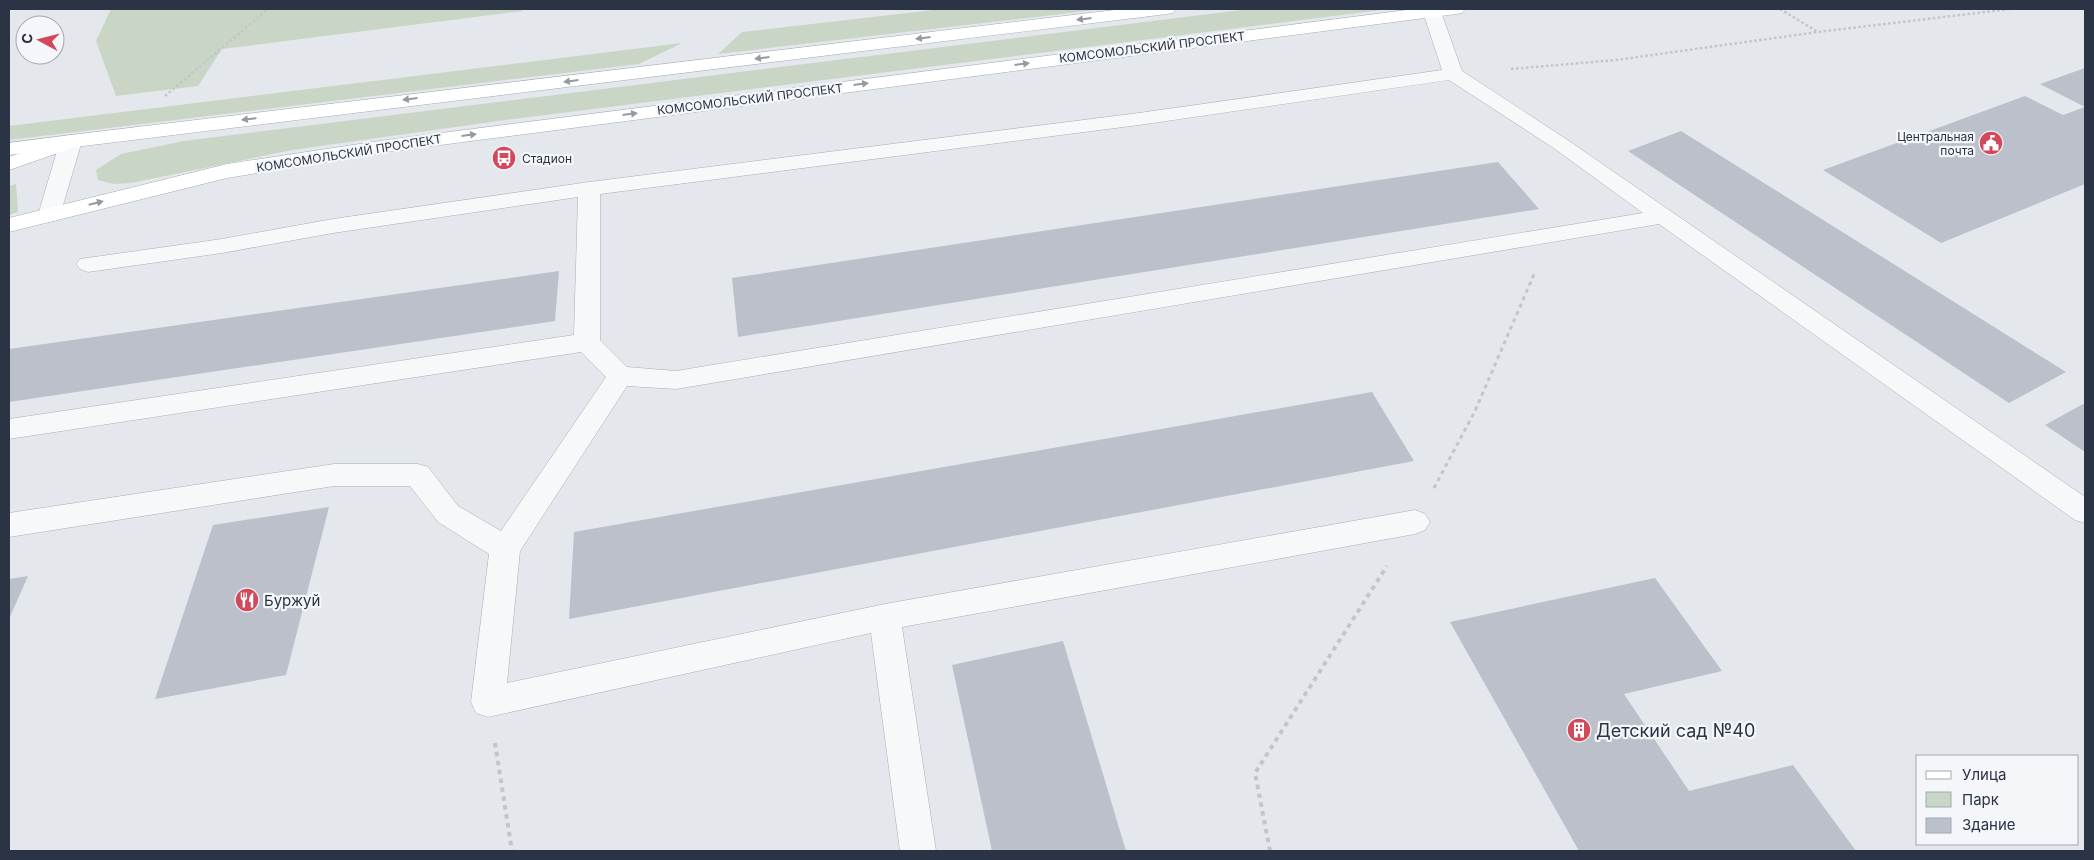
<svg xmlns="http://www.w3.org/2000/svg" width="2094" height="860" viewBox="0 0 2094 860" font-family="Inter,sans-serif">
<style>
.green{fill:#c9d6c5}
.building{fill:#bbc0ca}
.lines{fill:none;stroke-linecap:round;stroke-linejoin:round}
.minor-casing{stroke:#a9aeb7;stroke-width:1}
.secondary-casing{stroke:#a9aeb7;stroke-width:1}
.primary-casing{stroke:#a3abb8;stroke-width:1}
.path-far2{stroke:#c2c5cb;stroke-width:2.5;stroke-dasharray:2.5 2.5;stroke-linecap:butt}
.path-far1{stroke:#c2c5cb;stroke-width:3;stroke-dasharray:4 4;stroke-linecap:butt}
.path{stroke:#c2c5cb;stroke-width:4;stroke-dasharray:4.5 4.5;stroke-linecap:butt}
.minor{fill:#f7f8fa;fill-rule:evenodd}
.secondary{fill:#fff;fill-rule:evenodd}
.primary{fill:#fff;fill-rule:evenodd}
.oneway{fill:#959aa2}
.labels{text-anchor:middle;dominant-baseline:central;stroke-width:4.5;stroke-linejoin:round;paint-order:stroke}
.far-street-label{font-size:12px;fill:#2b3445;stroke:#f4f6f9}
.far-poi-label{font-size:12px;fill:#2b3445;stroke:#f4f6f9;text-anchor:end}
.poi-label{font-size:15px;fill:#2b3445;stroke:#f4f6f9;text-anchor:start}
.near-poi-label{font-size:18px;fill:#2b3445;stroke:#f4f6f9;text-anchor:start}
</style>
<rect width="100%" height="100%" fill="#e4e7ec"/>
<path class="green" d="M111,9H522V11L222,49L198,86L116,96L96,41Z
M942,9H1104L718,54L742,32Z
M1249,9H1389L498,121L292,150L131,183L114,184L98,180L96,170L121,154L184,141Z
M682,43L639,64L9,140V126Z
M16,184L18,212L9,215V186Z"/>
<path class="building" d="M2085,68V107L2040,84Z
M2025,96L2063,115L2085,107V184L1941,243L1823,170Z
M1681,131L2066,372L2009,403L1628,151Z
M1498,162L1539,209L738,337L732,278Z
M559,271L555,321L9,402V349Z
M1372,392L1414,461L569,619L574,532Z
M2085,403V452L2045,425Z
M329,507L286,675L155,699L213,525Z
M28,576L9,619V579Z
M1655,578L1722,671L1624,694L1689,791L1793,765L1856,851H1579L1450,622Z
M1063,641L1126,851H992L952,665Z"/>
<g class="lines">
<g class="minor-casing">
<path id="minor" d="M1425,9H1439L1441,12L1462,71L1569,141L2085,497V523L2075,520L1659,224L676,389L627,386L520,551L507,683L885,604L1415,510L1425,514L1430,522L1425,530L1415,534L902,627L936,851H900L871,633L488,717L476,713L471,702L489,554L438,522L410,486H334L9,537V513L334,464H418L428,467L458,506L501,531L606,377L581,352L9,439V419L574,335L578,197L333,233L222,253L88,272L80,269L76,264L80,259L222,239L333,219L589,182L1139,113L1442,70L1423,12ZM1449,80L1555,149L1643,213L676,371L627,367L600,340V194L1139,125Z
M71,135L78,137L82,141L60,215L57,220L49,222L41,220L38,215L60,141L64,137Z"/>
</g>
<g class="secondary-casing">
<path id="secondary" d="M71,135L78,137L82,141L78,145L9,155V143Z"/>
</g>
<g class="primary-casing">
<path id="primary" d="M1123,9H1176L1173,13L1167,14L75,147L9,170V157L71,135Z
M1415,9H1465L1462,13L1456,14L386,152L227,178L9,232V218L227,164L386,140Z"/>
</g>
<path class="path-far2" d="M1780,9L1818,32L2010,9
M1511,69L1616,60L1818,32
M165,96L268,9"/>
<path class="path-far1" d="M1434,488L1475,411L1535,272"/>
<path class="path" d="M495,743L512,851
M1270,851L1255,773L1387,566"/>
<use href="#minor" class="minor"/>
<use href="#secondary" class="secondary"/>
<use href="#primary" class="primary"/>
</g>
<defs><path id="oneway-solid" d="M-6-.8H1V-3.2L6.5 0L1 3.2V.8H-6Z" transform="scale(1.25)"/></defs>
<g class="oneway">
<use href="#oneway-solid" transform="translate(1084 19) rotate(173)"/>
<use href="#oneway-solid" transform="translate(923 38) rotate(173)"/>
<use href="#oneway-solid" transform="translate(762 58) rotate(173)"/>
<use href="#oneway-solid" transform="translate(1022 64) rotate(-7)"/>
<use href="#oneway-solid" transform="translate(571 81) rotate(173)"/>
<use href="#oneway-solid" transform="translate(861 84) rotate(-7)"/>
<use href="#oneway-solid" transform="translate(410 99) rotate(173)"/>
<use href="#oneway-solid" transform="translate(630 114) rotate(-7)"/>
<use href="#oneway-solid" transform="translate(249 119) rotate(173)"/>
<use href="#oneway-solid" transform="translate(469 135) rotate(-7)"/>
<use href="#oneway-solid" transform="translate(96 203) rotate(-14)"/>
</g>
<defs>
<g id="civic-disc" transform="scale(1.25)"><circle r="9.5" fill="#d1495b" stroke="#f4f6f9"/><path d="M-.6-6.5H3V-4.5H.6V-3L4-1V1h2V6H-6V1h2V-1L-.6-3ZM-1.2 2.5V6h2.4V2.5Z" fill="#fff"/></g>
<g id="bus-disc" transform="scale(1.25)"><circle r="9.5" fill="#d1495b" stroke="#f4f6f9"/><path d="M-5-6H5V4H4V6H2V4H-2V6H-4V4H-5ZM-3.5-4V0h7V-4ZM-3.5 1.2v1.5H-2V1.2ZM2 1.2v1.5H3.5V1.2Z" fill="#fff"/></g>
<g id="restaurant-disc" transform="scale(1.25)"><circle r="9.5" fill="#d1495b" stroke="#f4f6f9"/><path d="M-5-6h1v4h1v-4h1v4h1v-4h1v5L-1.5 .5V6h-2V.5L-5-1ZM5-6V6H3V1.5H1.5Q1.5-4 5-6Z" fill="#fff"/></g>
<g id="building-disc" transform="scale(1.25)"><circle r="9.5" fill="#d1495b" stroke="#f4f6f9"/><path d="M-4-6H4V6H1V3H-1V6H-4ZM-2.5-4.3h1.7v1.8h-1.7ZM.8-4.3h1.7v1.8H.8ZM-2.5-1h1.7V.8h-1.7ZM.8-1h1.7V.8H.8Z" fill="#fff"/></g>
</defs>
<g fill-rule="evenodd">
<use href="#civic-disc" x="1991" y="143"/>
<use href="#bus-disc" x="504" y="158"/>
<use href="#restaurant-disc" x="247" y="600"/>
<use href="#building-disc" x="1579" y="730"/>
</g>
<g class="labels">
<g class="far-street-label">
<text transform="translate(1152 47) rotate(-7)">КОМСОМОЛЬСКИЙ ПРОСПЕКТ</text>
<text transform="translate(750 99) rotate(-7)">КОМСОМОЛЬСКИЙ ПРОСПЕКТ</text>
<text transform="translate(349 153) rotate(-9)">КОМСОМОЛЬСКИЙ ПРОСПЕКТ</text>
</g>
<g class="far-poi-label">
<text x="1974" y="136">Центральная<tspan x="1974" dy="14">почта</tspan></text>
<text x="522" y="158" text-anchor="start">Стадион</text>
</g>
<g class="poi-label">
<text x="264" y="600">Буржуй</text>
</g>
<g class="near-poi-label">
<text x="1596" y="730">Детский сад №40</text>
</g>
</g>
<rect width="2094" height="860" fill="none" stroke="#2b3445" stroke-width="20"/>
<rect x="1916" y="755" width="162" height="90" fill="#f4f6f9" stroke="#a4a8b1"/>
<rect x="1926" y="771" width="25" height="8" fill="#ffffff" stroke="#a4a8b1"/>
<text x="1962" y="780" font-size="15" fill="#2b3445">Улица</text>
<rect x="1926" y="792" width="25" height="15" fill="#c9d6c5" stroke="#a4a8b1"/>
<text x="1962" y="805" font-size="15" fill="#2b3445">Парк</text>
<rect x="1926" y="818" width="25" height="15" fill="#bbc0ca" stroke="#a4a8b1"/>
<text x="1962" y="830" font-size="15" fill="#2b3445">Здание</text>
<g transform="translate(40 40) rotate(277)"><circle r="24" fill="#f4f6f9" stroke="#a4a8b1"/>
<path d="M0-4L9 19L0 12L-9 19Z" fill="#d1495b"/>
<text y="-8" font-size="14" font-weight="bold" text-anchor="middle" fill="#2b3445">С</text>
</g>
</svg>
